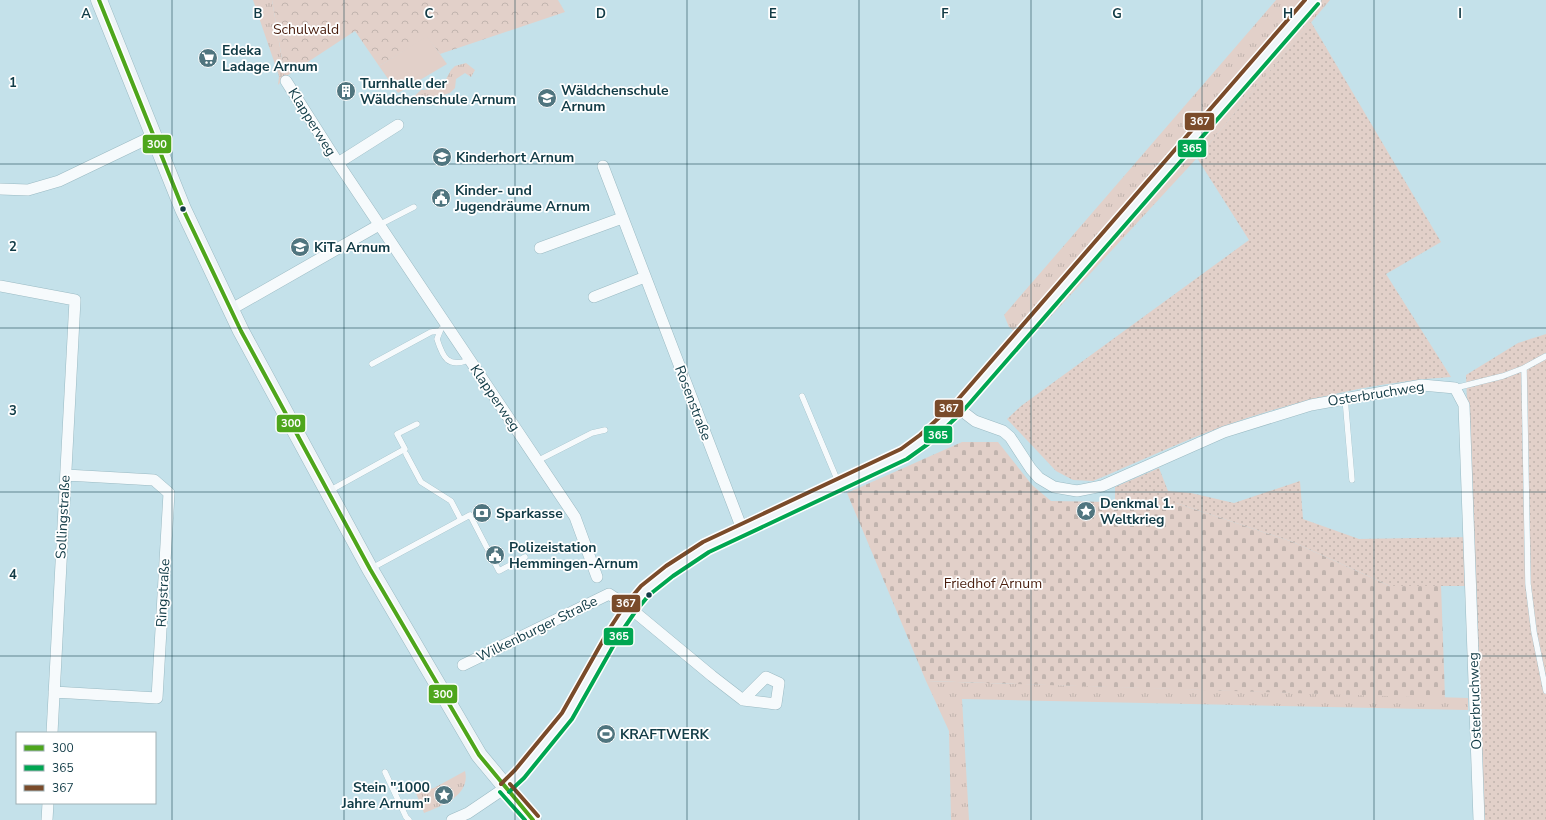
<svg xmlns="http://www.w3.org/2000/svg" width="1546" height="820" viewBox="0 0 1546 820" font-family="'Nunito Sans',sans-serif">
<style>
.grass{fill:url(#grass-tufts)}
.forest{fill:url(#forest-crowns)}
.cemetery{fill:url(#cemetery-stones)}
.park{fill:url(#park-dots)}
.pitch{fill:#e2d0c9}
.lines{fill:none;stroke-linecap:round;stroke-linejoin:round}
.lane-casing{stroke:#9abac3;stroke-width:6}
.street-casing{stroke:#9abac3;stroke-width:12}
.secondary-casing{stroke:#9abac3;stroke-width:17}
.lane{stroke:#f6fafc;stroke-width:5.5}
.street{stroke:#f6fafc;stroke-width:11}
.secondary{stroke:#eff5f8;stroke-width:16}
.bus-1-casing{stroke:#fff;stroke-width:7}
.bus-2-casing{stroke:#fff;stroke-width:7}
.bus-3-casing{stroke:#fff;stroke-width:7}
.bus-1{stroke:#4ea61c;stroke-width:4}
.bus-2{stroke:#00a651;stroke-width:4}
.bus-3{stroke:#7a4b2a;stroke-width:4}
.grid{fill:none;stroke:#113b46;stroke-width:1;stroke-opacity:0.55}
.bus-dot{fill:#113b46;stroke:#fff;stroke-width:1.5}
.labels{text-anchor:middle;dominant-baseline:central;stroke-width:3.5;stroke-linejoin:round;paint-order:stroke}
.park-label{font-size:14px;fill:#481d0d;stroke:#fff}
.poi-label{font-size:14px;font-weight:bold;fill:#113b46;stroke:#fff;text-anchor:start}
.street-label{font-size:14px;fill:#113b46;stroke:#fff}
.grid-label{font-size:13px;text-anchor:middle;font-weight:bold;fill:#113b46;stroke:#fff;stroke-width:3.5;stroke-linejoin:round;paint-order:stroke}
.line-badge{stroke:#fff;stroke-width:1.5}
.badge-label{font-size:11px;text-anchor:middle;font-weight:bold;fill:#fff}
</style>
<defs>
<pattern id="grass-tufts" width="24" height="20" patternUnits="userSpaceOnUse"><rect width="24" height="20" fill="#e2d0c9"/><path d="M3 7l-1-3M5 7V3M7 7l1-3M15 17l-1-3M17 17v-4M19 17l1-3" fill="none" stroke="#c1b4ae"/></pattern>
<pattern id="forest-crowns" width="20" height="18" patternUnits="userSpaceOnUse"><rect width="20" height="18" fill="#e2d0c9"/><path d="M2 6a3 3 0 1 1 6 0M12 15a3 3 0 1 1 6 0" fill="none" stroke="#c1b4ae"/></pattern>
<pattern id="cemetery-stones" width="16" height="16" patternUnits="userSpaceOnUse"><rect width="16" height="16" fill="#e2d0c9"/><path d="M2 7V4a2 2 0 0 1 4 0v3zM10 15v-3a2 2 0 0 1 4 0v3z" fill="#c1b4ae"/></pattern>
<pattern id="park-dots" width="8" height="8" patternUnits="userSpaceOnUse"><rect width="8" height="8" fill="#e2d0c9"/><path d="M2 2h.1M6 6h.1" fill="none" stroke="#c1b4ae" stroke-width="1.8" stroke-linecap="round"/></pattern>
</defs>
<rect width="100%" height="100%" fill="#c4e1ea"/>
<path class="grass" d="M253,0H272L285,77L278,85L279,76Z
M1276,0H1330L1197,158L1028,341L1009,327L1004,315Z
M466,63L475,70L471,77L465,73L456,79L455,88L450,93L415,103L409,101L421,90L432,89L444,83L451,70L455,66Z
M926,681L1468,698V710L962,699L969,820H951L949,731Z
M465,771C471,795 442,806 424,813L416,793L434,788Z"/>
<path class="forest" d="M272,0H558L565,12L440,54L427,37L379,66L355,31L285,77Z"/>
<path class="cemetery" d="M962,442H998L1032,485L1051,501L1176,503L1293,542L1390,586L1441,585L1445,698L926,681L847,493Z"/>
<path class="park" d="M1311,22L1441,242L1386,274L1451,377C1374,382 1297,400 1224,426C1180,442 1136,463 1093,481L1073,480L1056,471L1007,419L1021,406L1249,240L1197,158Z
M1546,334V820H1484L1475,586H1390L1293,542L1176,503H1115V487L1159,468L1168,491L1191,493L1234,503L1300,481L1303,519L1359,539L1472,537L1466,375L1518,343Z"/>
<path class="pitch" d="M427,36L447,64L398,93L379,66Z"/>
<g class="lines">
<g class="lane-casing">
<path id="lane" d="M379,225L414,207
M441,329L437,339C443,358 448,368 469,360
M1546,356L1524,368L1528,584L1534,632L1546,691
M372,364L431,332L439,331
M1455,388L1503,376L1524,368
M802,396L839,484
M1345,398L1352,480
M406,454L421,482L451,501L461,520
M537,461L592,433L605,430
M329,491L405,449L397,434L417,424
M372,568L470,515L499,571L525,557
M385,772L406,817L409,820"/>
</g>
<g class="street-casing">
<path id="street" d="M286,81L338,163L575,517L597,577
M338,163L398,125
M603,166L742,529
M0,189L28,190L59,181L153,136
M540,248L622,218
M0,286L75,300L52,733
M594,297L645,277
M230,310L379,225
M958,408L975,421L1003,431L1010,437L1031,469L1039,478L1054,487L1077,491L1102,486L1224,432L1311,405L1422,385L1455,388L1464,405L1479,820
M463,665L609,594L630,608L712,676L743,700L776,704L779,683L766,677L743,700
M54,692L157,698L169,493L154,480L66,475
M47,820L48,803
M452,820L468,813L505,788"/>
</g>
<g class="secondary-casing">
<path id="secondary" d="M99,0L183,209L241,331L370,569L479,755L533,820
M505,788L519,774L567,716L590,676L615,631L630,608L645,591L669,571L706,547L742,529L840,485L904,454L924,440L958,408L1313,0"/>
</g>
<use href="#lane" class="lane"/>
<use href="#street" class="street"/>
<use href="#secondary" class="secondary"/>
<g class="bus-1-casing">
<path id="bus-1" d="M99,0L183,209L241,331L370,569L479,755L533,820"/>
</g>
<g class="bus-2-casing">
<path id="bus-2" d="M500,792L525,820
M509,792L524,778L572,719L620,634L635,612L649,595L673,576L709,552L907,459L928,444L962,412L1318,4"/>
</g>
<g class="bus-3-casing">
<path id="bus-3" d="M501,784L515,770L562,713L610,628L625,605L641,586L666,566L703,542L901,449L920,435L954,404L1305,0
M510,784L538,816"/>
</g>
<use href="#bus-1" class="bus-1"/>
<use href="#bus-2" class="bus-2"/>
<use href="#bus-3" class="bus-3"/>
</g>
<path class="grid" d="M172,0V820M344,0V820M515,0V820M687,0V820M859,0V820M1031,0V820M1202,0V820M1374,0V820M0,164H1546M0,328H1546M0,492H1546M0,656H1546"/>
<defs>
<g id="supermarket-disc" transform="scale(1)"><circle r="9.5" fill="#50757f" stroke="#fff"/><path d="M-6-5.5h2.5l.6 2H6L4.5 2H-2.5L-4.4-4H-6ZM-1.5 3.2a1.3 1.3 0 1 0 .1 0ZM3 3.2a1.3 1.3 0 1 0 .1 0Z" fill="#fff"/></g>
<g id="building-disc" transform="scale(1)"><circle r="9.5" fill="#50757f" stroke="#fff"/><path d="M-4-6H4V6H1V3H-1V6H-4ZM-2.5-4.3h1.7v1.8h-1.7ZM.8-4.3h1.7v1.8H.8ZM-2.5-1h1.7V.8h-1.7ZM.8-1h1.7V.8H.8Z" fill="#fff"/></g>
<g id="school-disc" transform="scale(1)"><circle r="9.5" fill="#50757f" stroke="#fff"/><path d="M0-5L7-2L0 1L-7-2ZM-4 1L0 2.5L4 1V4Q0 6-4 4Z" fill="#fff"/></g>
<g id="civic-disc" transform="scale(1)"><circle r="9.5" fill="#50757f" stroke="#fff"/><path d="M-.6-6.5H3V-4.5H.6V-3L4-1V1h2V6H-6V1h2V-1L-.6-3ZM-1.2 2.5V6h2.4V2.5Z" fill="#fff"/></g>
<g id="sight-disc" transform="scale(1)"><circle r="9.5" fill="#50757f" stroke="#fff"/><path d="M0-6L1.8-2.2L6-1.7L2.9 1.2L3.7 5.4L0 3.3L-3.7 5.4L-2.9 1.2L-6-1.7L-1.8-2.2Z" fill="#fff"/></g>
<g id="bank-disc" transform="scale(1)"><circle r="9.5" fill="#50757f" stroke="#fff"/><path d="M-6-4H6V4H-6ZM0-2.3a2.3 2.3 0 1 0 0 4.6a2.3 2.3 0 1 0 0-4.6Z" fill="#fff"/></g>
<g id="stadium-disc" transform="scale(1)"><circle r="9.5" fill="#50757f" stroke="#fff"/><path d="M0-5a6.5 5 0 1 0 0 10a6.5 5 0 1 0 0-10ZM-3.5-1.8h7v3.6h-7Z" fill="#fff"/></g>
</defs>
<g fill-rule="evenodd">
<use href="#supermarket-disc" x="208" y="58"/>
<use href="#building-disc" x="346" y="91"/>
<use href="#school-disc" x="547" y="98"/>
<use href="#school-disc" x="442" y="157"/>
<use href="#civic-disc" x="441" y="198"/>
<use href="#school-disc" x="300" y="247"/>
<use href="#sight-disc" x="1086" y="511"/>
<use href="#bank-disc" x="482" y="513"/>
<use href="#civic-disc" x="495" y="555"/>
<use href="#stadium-disc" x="606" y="734"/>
<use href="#sight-disc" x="444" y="795"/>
</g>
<g class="bus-dot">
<circle cx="183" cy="209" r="3.5"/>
<circle cx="649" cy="595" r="3.5"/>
</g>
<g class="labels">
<g class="park-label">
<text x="306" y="29">Schulwald</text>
<text x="993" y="583">Friedhof Arnum</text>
</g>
<g class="poi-label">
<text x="222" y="50">Edeka<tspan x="222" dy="16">Ladage Arnum</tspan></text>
<text x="360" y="83">Turnhalle der<tspan x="360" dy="16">Wäldchenschule Arnum</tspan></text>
<text x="561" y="90">Wäldchenschule<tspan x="561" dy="16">Arnum</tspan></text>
<text x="456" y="157">Kinderhort Arnum</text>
<text x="455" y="190">Kinder- und<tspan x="455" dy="16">Jugendräume Arnum</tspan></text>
<text x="314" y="247">KiTa Arnum</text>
<text x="1100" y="503">Denkmal 1.<tspan x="1100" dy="16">Weltkrieg</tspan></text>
<text x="496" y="513">Sparkasse</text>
<text x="509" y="547">Polizeistation<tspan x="509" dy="16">Hemmingen-Arnum</tspan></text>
<text x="620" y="734">KRAFTWERK</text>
<text x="430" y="787" text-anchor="end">Stein "1000<tspan x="430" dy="16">Jahre Arnum"</tspan></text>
</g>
<g class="street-label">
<text transform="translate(312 122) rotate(58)">Klapperweg</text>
<text transform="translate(1376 394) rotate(-9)">Osterbruchweg</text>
<text transform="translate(495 398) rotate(56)">Klapperweg</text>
<text transform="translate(693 403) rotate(69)">Rosenstraße</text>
<text transform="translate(63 517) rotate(-87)">Sollingstraße</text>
<text transform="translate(163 593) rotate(-87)">Ringstraße</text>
<text transform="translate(537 629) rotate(-26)">Wilkenburger Straße</text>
<text transform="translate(1475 701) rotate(-92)">Osterbruchweg</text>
</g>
</g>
<g class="grid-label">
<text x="86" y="18">A</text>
<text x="258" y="18">B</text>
<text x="429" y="18">C</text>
<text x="601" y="18">D</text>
<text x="773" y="18">E</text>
<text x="945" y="18">F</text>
<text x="1117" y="18">G</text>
<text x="1288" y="18">H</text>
<text x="1460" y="18">I</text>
<text x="13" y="87">1</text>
<text x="13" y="251">2</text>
<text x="13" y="415">3</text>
<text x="13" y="579">4</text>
</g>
<g class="line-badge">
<rect x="1184" y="112" width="31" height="19" rx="4" fill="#7a4b2a"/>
<rect x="142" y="134" width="30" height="20" rx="4" fill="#4ea61c"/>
<rect x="1177" y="139" width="30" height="19" rx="4" fill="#00a651"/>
<rect x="934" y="399" width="30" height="19" rx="4" fill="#7a4b2a"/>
<rect x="276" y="414" width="30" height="19" rx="4" fill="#4ea61c"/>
<rect x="923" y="425" width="30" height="19" rx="4" fill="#00a651"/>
<rect x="611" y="594" width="30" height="19" rx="4" fill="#7a4b2a"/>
<rect x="603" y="627" width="31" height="19" rx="4" fill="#00a651"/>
<rect x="428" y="684" width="30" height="20" rx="4" fill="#4ea61c"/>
</g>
<g class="badge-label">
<text x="1200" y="125">367</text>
<text x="157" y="148">300</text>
<text x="1192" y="152">365</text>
<text x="949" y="412">367</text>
<text x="291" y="427">300</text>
<text x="938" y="439">365</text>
<text x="626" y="607">367</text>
<text x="619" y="640">365</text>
<text x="443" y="698">300</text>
</g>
<rect x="16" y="732" width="140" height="72" fill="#ffffff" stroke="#a0b1b5"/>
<rect x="24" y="745" width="20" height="6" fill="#4ea61c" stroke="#a0b1b5"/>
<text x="52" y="752" font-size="12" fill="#113b46">300</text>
<rect x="24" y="765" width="20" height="6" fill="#00a651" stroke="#a0b1b5"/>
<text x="52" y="772" font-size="12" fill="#113b46">365</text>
<rect x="24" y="785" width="20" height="6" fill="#7a4b2a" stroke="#a0b1b5"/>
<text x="52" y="792" font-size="12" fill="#113b46">367</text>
</svg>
